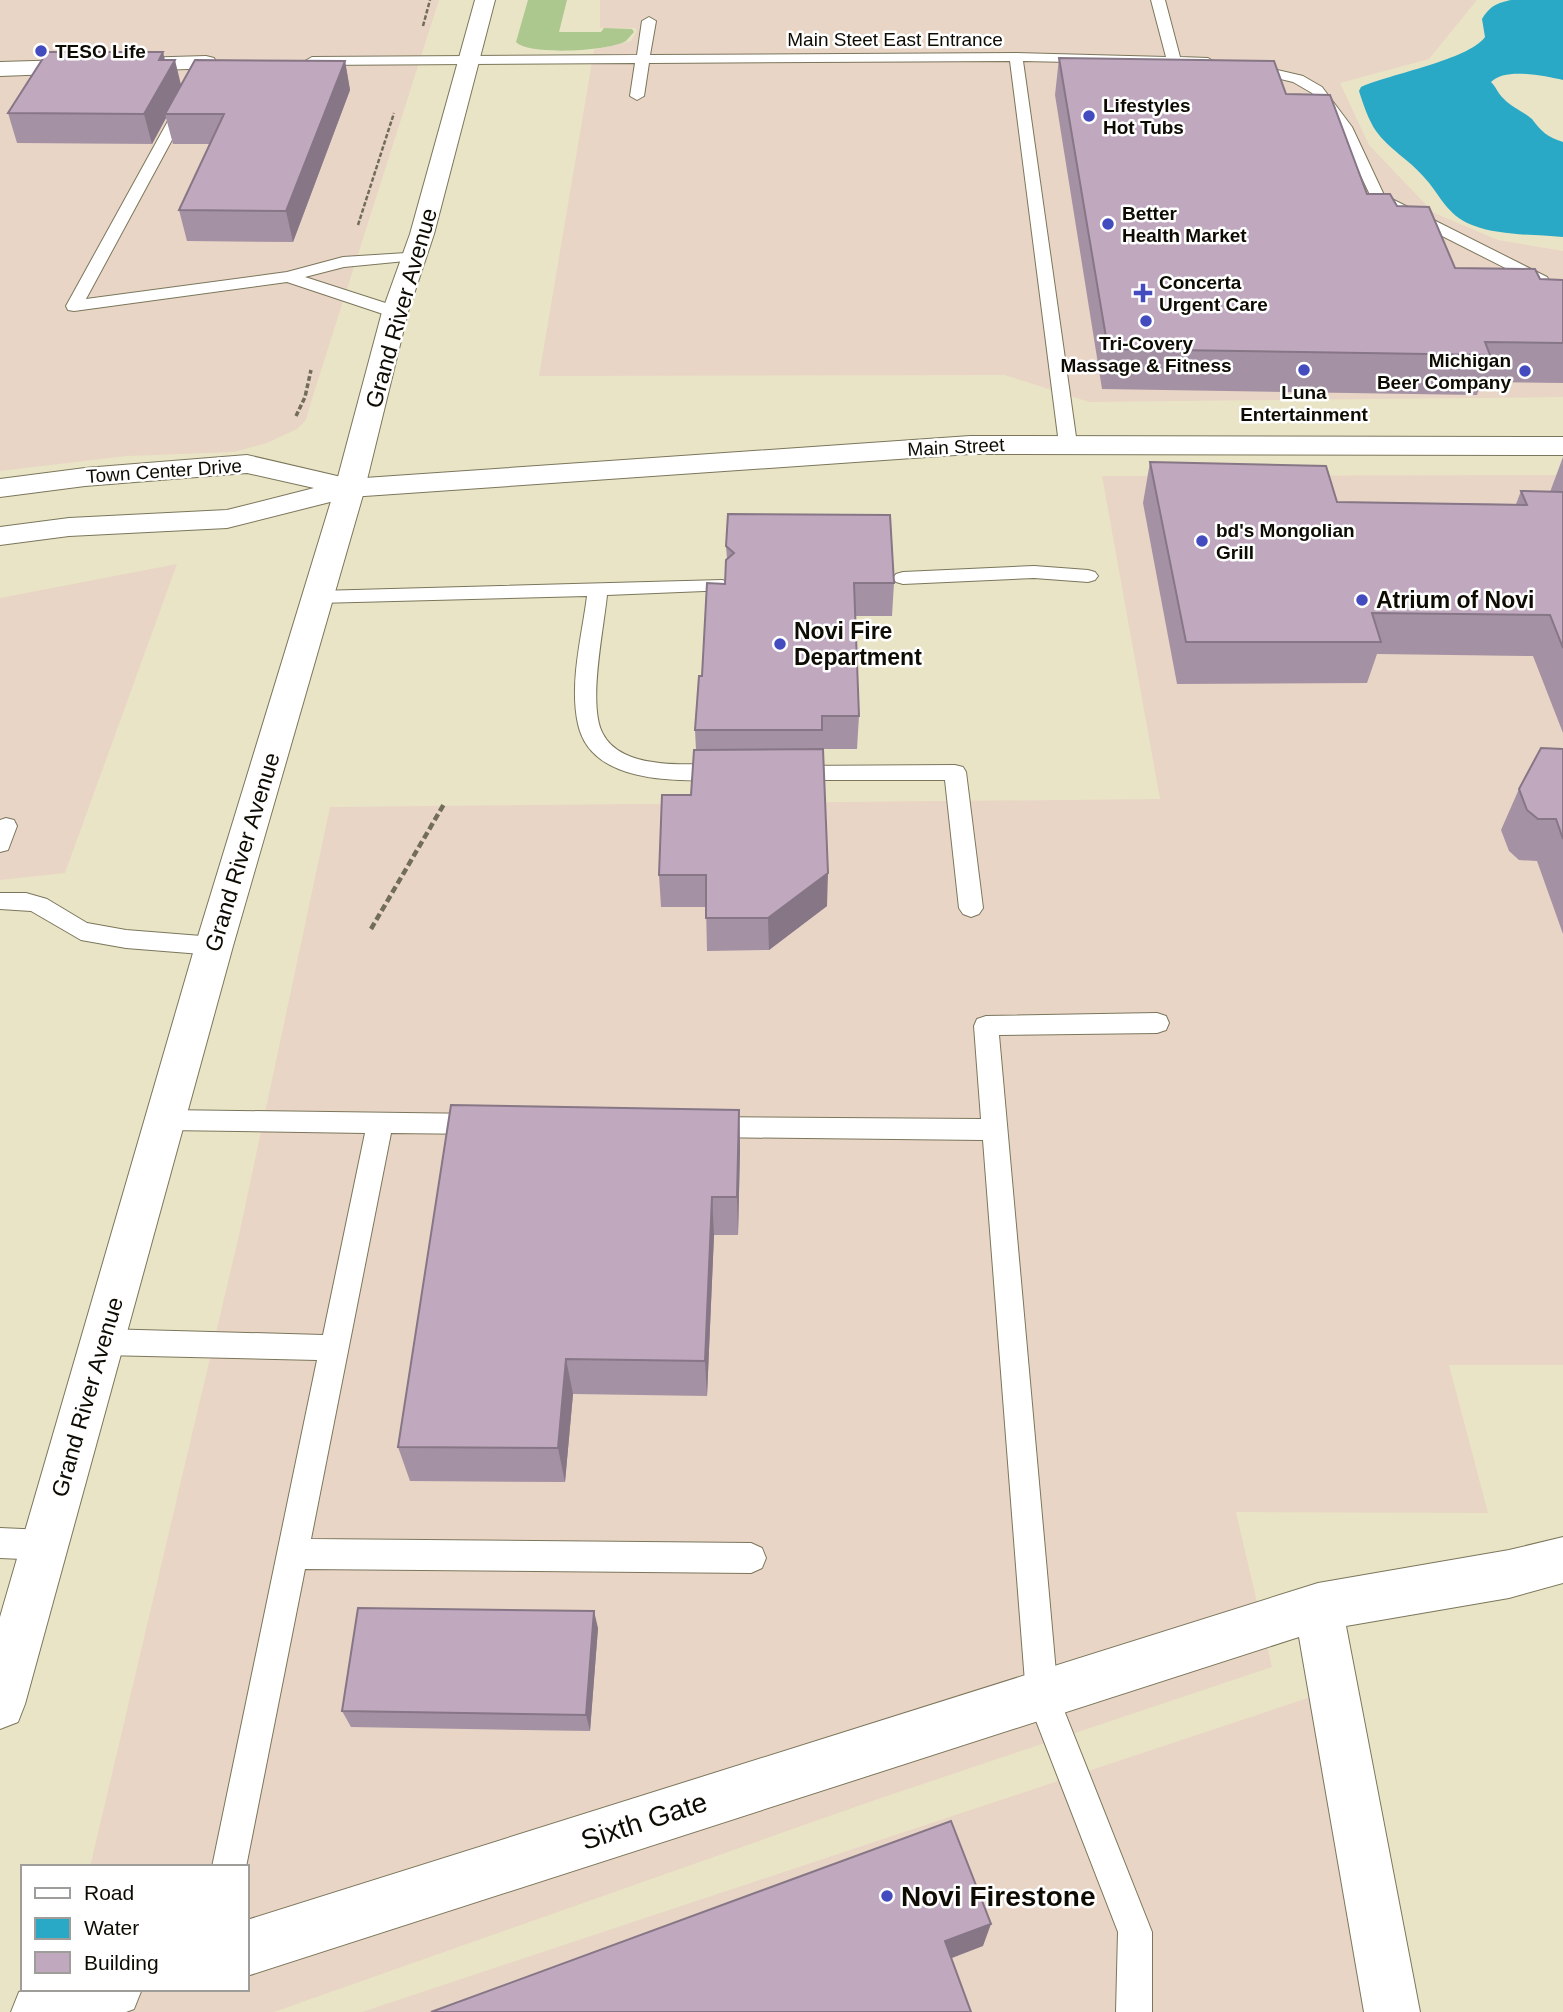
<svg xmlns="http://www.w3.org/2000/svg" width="1563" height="2012" viewBox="0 0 1563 2012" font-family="Helvetica,sans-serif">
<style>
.commercial{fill:#e8d5c5}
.green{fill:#acc88f}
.water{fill:#29a9c6}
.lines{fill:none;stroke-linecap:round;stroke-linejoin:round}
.service-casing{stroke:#7b765b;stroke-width:2}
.minor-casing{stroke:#7b765b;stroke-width:2}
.secondary-casing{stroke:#7b765b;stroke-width:2}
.path-far2{stroke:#726d5b;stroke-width:2.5;stroke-dasharray:4.5 2;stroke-linecap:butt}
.path-far1{stroke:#726d5b;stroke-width:3.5;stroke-dasharray:5 2.5;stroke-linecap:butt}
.path{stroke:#726d5b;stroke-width:4.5;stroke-dasharray:7 3.5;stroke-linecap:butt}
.service{fill:#fff;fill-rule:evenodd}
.minor{fill:#fff;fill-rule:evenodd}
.secondary{fill:#fff;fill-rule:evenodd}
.wall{fill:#a591a4}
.shaded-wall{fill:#867686}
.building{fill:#c0a9bf;stroke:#867686;stroke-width:2}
.poi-dot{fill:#434bbf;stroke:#fff;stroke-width:2.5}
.labels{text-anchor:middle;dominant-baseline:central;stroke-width:5;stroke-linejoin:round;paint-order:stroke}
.far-street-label{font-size:19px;fill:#0e0b03;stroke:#fff}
.far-poi-label{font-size:19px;font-weight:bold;fill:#0e0b03;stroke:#fff;text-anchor:start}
.street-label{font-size:23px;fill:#0e0b03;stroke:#fff}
.poi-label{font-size:23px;font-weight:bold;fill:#0e0b03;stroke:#fff;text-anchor:start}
.near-street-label{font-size:28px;fill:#0e0b03;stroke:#fff}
.near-poi-label{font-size:28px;font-weight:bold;fill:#0e0b03;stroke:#fff;text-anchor:start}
</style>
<rect width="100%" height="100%" fill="#eae4c6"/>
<path class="commercial" d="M0,0H439L311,402L306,420L297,429L267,443L234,452L127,456L0,471Z
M600,0H1477L1429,59L1340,83L1369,145L1434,213L1498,240L1563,251V397L1089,402L1005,375L539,376L594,50L631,41L637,31L635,28H600Z
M1563,475V1365H1449L1488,1513L1236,1512L1272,1667L875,1800L274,2012H56L61,1989H247V1867H90L239,1235L330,807L1160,799L1102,476Z
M177,564L65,873L0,880V598Z
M1350,1684L1404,2012H362Z"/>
<path class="green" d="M528,0H567L559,32H601L604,28L632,29L634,32C633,33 627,40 626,41C610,51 529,56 516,42Z"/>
<path class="water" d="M1511,0H1563V80C1544,76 1505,67 1491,82C1497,88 1498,94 1504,99C1511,107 1526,113 1532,119C1541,131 1547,137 1563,142V237C1533,234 1500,236 1472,225C1446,215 1440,194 1423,176C1409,160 1388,148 1376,131C1369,121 1363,104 1359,91L1361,87C1390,74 1468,60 1485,37L1482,19C1490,6 1497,3 1511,0Z"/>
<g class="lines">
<g class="service-casing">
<path id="service" d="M1151,0H1165L1180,57L1208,58L1215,62L1213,65L1023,61L1077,444L1068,449L1059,444L1010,61L649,63L644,96L637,100L630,96L635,63L312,65L305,61L312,57L637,55L642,21L649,17L656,21L650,55L1016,53L1166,57Z
M1248,63L1303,76L1322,87L1352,127L1384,195L1547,277L1549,280L1547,283H1535L1373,201L1338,128L1312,93L1293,82L1243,70V64Z
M186,97L193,101L86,299L287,272L343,257L422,252L424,255L416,260L344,267L305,277L401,308L403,312L401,316H389L287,282L74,311L68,310L66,306L179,101Z
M1034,566L1088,570L1095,572L1098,576L1095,580L1088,582L1034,578L903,584L896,582L893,578L896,574L903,572Z
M722,580L729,582L732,586L729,590L607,595C604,628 587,706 603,734C612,752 635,760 653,762C679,767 709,761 734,768L737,773L734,778L726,780C678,781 591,785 578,724C569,683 582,636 587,596L318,603L311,601L308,597L311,593L318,591Z
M955,765L963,767L966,772L983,908L979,914L971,917L963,914L959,908L945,780H790L782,778L779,773L782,768L790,766Z
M6,818L14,820L17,826L8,850L0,852V820Z
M0,893H26L47,899L87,923L126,930L214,937L222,940L226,946L222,952L214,955L126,948L81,940L31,911L0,909Z
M1157,1013L1166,1016L1169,1023L1166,1030L1157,1033L999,1035L1058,1695L1152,1932V2012H1116L1118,1932L1026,1695L983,1140L706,1137L697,1134L693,1127L697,1120L706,1117L981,1119L974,1026L977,1019L986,1016Z
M166,1110L481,1114L490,1117L494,1124L490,1131L481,1134L391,1133L311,1539L751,1543L762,1548L766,1558L762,1568L751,1573L305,1569L246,1867H212L317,1360L103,1355L93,1351L89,1342L93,1333L103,1329L323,1335L365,1133L166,1130L157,1127L153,1120L157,1113Z
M0,1528L45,1530L56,1535L60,1545L56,1555L45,1560L0,1558Z"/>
</g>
<g class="minor-casing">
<path id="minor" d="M206,56L214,58L217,63L214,68L0,76V62Z
M970,436L1563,437V455L970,454L350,497L227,528L69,536L0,545V527L69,518L227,510L314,488L247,473L85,486L0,497V479L85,468L247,455L350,479Z
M1563,1537V1583L1509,1598L1346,1626L1420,2012H1364L1299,1637L247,1976V1920L1318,1583L1509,1550Z
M26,1989H142L134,2009L126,2012H11L19,1992Z"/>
</g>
<g class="secondary-casing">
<path id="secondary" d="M475,0H495L434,234L408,312L365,488L233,946L25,1704L18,1722L0,1729V1617L195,946L335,488L382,312L410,234Z"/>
</g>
<path class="path-far2" d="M423,26L430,0
M358,225L394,113"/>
<path class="path-far1" d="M296,416L305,397L311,370"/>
<path class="path" d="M371,929L444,804"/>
<use href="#service" class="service"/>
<use href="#minor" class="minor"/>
<use href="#secondary" class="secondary"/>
</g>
<path class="wall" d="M1059,58L1286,94L1367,194L1397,206L1455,268L1540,279L1563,280V383L1481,382L1477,395L1102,389L1055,95Z
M165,60L181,85L345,61L350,90L293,242L187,241L179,210L210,144H173L166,118L152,144L17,143L8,113Z
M1563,457V733L1533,656L1377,654L1367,683L1177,684L1143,503L1150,462L1337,502L1516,504L1521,491L1550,492Z
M726,546L894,583L892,616H855L859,716L857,749H822L827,906L769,950L707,951L706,907H661L659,875L691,795L696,750L695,730L702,676L725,584L727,559Z
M1563,749V934L1537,861L1519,860L1509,851L1501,830L1519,789Z
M739,1110L740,1149L738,1235H714L707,1396L573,1394L565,1482L410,1481L398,1447Z
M598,1628L590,1731L351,1727L342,1711Z"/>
<path class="shaded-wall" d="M163,52L168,72L175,60L182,89L165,114L166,118L152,144L144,114L159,60Z
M345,61L350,90L293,242L286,211Z
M828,873L827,906L769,950L768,918Z
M739,1110L740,1149L738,1235L737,1197Z
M712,1197L714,1235L707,1396L705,1361Z
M566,1359L573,1394L565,1482L558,1448Z
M594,1611L598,1628L590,1731L586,1715Z
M991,1924L983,1946L939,1963L945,1941Z"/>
<path class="building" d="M47,52H163L159,60H175L144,114L8,113Z
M1059,58L1274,61L1286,94L1330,95L1367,194H1390L1397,206L1429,207L1455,268L1535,269L1540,279L1563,280V343L1485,342L1490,355L1108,349Z
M195,60L345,61L286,211L179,210L224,114H165Z
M1150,462L1326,466L1337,502L1527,505L1521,491L1563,492V648L1550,615L1372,613L1381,642H1186Z
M728,514L890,515L894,583H854L859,716H822V730H695L699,676H702L707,583L725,584L726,560L734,553L726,546Z
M1541,748L1563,749V839L1556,819H1538L1527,810L1519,789Z
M823,749L828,873L768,918H706V875H659L662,795H691L694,750Z
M451,1105L739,1110L737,1197H712L705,1361L566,1359L558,1448L398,1447Z
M358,1608L594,1611L586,1715L342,1711Z
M951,1821L991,1924L945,1941L971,2012H431Z"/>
<g class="poi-dot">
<circle cx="41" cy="51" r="7"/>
<circle cx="1089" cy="116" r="7"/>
<circle cx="1108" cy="224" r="7"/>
<path d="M1139.5 282.5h7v7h7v7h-7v7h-7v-7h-7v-7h7z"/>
<circle cx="1146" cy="321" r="7"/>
<circle cx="1304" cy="370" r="7"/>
<circle cx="1525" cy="371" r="7"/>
<circle cx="1202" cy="541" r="7"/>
<circle cx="1362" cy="600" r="7"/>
<circle cx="780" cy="644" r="7"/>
<circle cx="887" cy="1896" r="7"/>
</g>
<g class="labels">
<g class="far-street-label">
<text x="895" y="39">Main Steet East Entrance</text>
<text transform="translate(956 447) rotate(-3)">Main Street</text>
<text transform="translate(164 471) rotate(-4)">Town Center Drive</text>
</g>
<g class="far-poi-label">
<text x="55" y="51">TESO Life</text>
<text x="1103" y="105">Lifestyles<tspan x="1103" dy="22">Hot Tubs</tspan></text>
<text x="1122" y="213">Better<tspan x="1122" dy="22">Health Market</tspan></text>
<text x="1159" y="282">Concerta<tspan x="1159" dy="22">Urgent Care</tspan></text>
<text x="1146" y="343" text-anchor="middle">Tri-Covery<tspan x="1146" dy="22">Massage &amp; Fitness</tspan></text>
<text x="1511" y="360" text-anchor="end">Michigan<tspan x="1511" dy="22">Beer Company</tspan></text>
<text x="1304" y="392" text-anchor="middle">Luna<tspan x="1304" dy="22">Entertainment</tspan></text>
<text x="1216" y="530">bd's Mongolian<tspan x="1216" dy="22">Grill</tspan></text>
</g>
<g class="street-label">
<text transform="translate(401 308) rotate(-74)">Grand River Avenue</text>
<text transform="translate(242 852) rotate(-73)">Grand River Avenue</text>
<text transform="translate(87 1397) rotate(-74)">Grand River Avenue</text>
</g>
<g class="poi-label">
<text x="1376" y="600">Atrium of Novi</text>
<text x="794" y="631">Novi Fire<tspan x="794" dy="26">Department</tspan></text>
</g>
<g class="near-street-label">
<text transform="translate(644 1821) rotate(-18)">Sixth Gate</text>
</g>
<g class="near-poi-label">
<text x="901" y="1896">Novi Firestone</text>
</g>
</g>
<rect x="21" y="1865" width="228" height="126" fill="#ffffff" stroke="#9f9d9a" stroke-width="2"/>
<rect x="35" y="1888" width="35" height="10" fill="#ffffff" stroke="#9f9d9a" stroke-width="2"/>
<text x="84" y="1900" font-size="21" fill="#0e0b03">Road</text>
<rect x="35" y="1918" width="35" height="21" fill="#29a9c6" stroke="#9f9d9a" stroke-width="2"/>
<text x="84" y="1935" font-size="21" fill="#0e0b03">Water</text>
<rect x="35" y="1952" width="35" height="21" fill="#c0a9bf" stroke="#9f9d9a" stroke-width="2"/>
<text x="84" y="1970" font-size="21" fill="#0e0b03">Building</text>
</svg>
